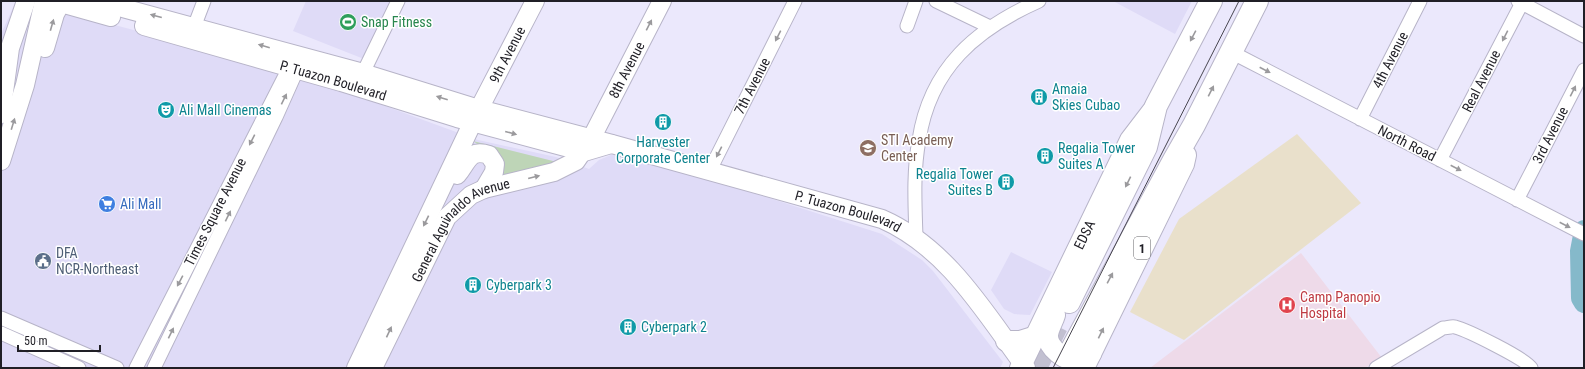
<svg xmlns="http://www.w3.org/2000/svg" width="1585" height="369" viewBox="0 0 1585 369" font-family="'Roboto Condensed',sans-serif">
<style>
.built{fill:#dfdbf7}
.industrial{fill:#e9e0cb}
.medical{fill:#eedae9}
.garden{fill:#bed5b7}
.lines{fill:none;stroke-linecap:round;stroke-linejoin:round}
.river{stroke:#85b9ca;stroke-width:20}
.highway-tunnel{stroke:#c2c0d1;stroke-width:22;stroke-dasharray:22 11;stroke-linecap:butt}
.street-casing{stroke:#b7b4c8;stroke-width:15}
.secondary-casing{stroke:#b7b4c8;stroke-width:20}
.primary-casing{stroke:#b7b4c8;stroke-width:22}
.highway-casing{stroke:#b7b4c8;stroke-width:24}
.street{stroke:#fff;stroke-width:13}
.secondary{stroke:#fff;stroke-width:18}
.primary{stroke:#fff;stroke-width:20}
.highway{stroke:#fff;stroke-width:22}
.tram{stroke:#484650;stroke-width:1}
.oneway{fill:#9b9a9d}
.labels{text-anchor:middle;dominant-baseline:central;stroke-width:3;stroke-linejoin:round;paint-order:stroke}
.shield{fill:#fff;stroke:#636267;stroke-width:1}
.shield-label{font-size:13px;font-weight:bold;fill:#201f26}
.leisure-label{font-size:14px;fill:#27864d;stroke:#fff;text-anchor:start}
.street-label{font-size:14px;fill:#201f26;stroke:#fff}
.culture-label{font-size:14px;fill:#0d838f;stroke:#fff;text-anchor:start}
.education-label{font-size:14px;fill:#785e54;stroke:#fff;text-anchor:start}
.shop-label{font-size:14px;fill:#366cbe;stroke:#fff;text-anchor:start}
.service-label{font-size:14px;fill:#4e5e75;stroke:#fff;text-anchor:start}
.health-label{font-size:14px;fill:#be3a42;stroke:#fff;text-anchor:start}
</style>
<rect width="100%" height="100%" fill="#ebe8fc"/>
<path class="built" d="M16,1H25L276,68L336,88L478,140L556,157L589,169L599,160L611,155L624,156L753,193L882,234L922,260L933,271L1003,362L1000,368H1V34Z
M306,1H391L364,59L293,31Z
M1113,1H1192L1175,34Z
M1011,252L1052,272L1030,315L1014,314L1004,309L991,290Z"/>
<path class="industrial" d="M1297,134L1361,203L1184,340L1130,312L1179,219Z"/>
<path class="medical" d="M1301,253L1382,358L1365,368H1150Z"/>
<path class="garden" d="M473,141L561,163L492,184L497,158Z"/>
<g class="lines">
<path class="river" d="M1584,230L1580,251L1581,298L1584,303"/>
<path class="highway-tunnel" d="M1036,368L1057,326"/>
<g class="street-casing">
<path id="street" d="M936,1L990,27
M1518,1L1584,36
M907,26L916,1
M191,35L204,1
M1231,52L1584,234
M363,73L398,1
M1360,119L1420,1
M1440,160L1523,1
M709,172L795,1
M1517,200L1584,70
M916,237C915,205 913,172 919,140C930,68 976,29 1039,1
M1,318L117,368
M1,333L79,368
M136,368L289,68L291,59
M154,368L276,117L301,61
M1376,368L1443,328C1447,328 1452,326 1455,327C1467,330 1526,359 1531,368"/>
</g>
<g class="secondary-casing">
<g id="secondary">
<path d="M54,1L111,17"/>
<path id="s1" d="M97,1L363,73L479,109L612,144L882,219C948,248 985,313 1026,368"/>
<path id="s2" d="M144,26L341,82L457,118L584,152L611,144"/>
<path d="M45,48L55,14L61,3"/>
<path d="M1,114L10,48L26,1"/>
<path d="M1,161L25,85L44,1"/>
<path d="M457,175C468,162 469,148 489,155L495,164L494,172L484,189"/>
<path id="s3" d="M356,368L479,109L535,1"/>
<path id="s4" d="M373,368L447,217L471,195L484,189L554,172L576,161L591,139L662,1"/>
</g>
</g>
<g class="primary-casing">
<g id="primary">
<path d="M1055,315C1053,322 1048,329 1048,336C1048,348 1065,361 1077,360C1082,360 1086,356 1091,354"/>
<path d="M1006,341H1020L1036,336"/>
<path id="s5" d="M1020,368L1130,140L1156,106"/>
<path d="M1084,368L1184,164L1186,155"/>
</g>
</g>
<g class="highway-casing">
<path id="highway" d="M1069,302L1146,147L1156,106L1211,1
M1072,349L1174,160L1194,125L1257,1"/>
</g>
<use href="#street" class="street"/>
<use href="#secondary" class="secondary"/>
<use href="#primary" class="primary"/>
<use href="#highway" class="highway"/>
<path class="tram" d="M1053,368L1239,1"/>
</g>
<defs><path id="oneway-solid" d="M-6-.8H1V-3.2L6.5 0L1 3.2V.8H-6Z"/></defs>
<g class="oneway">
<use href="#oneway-solid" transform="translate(156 16) rotate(-165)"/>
<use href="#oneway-solid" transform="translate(52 25) rotate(-74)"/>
<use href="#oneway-solid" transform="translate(649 25) rotate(-63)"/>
<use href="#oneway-solid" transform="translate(778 36) rotate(117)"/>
<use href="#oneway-solid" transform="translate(1193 36) rotate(118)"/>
<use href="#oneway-solid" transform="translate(1505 36) rotate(117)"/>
<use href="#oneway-solid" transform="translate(264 46) rotate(-164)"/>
<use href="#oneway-solid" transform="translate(1265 70) rotate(27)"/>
<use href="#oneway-solid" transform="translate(1211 91) rotate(-63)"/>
<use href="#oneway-solid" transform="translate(1573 91) rotate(-63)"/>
<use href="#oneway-solid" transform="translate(442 98) rotate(-163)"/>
<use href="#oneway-solid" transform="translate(284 99) rotate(-64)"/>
<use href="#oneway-solid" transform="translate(13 124) rotate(-73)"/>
<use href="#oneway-solid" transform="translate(511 133) rotate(15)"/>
<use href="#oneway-solid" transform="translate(252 140) rotate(117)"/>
<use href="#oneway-solid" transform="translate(719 152) rotate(117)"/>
<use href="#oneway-solid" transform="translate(1456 168) rotate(27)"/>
<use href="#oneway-solid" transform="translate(534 177) rotate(-14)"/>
<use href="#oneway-solid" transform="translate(1128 182) rotate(116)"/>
<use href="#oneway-solid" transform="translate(228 216) rotate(-64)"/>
<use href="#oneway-solid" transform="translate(426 221) rotate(116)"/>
<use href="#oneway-solid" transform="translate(1565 225) rotate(27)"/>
<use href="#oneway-solid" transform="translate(1110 278) rotate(-62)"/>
<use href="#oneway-solid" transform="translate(180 281) rotate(118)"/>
<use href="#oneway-solid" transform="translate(389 332) rotate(-65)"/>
<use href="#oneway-solid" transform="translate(171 333) rotate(-64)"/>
<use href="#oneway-solid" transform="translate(1101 333) rotate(-64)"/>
</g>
<defs>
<g id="stadium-disc" transform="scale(0.9)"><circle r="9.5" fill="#2e9e5b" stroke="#fff"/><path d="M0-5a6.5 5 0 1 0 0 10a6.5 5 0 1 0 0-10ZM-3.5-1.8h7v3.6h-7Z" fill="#fff"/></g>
<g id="building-disc" transform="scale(0.9)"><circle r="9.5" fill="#0f9aa8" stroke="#fff"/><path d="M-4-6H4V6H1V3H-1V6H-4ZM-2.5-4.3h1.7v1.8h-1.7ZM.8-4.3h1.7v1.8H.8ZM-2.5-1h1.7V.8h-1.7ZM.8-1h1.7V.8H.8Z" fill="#fff"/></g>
<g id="theatre-disc" transform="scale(0.9)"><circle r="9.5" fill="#0f9aa8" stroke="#fff"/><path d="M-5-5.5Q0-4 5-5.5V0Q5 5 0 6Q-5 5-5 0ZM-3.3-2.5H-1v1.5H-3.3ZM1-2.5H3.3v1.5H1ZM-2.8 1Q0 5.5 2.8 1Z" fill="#fff"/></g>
<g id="university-disc" transform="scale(0.9)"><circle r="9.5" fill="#8d6e63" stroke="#fff"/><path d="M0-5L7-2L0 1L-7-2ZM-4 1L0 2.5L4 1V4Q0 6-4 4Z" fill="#fff"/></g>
<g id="supermarket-disc" transform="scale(0.9)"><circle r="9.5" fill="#3f7fe0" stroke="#fff"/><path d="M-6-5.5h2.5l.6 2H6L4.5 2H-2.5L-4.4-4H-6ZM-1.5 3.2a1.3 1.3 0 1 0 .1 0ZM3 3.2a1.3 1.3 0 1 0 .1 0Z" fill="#fff"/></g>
<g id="civic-disc" transform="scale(0.9)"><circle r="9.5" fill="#5c6f8a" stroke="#fff"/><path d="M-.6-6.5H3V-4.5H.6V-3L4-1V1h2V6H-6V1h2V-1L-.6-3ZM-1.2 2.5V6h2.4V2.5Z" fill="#fff"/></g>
<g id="hospital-disc" transform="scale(0.9)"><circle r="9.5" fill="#e0444e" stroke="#fff"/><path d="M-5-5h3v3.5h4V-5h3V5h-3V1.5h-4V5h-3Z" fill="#fff"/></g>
</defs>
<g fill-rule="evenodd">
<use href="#stadium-disc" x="348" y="22"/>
<use href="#building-disc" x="1039" y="97"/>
<use href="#theatre-disc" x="166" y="110"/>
<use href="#building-disc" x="663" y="122"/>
<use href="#university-disc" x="868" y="148"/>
<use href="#building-disc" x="1045" y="156"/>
<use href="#building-disc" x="1006" y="182"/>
<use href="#supermarket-disc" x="107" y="204"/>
<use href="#civic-disc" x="43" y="261"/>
<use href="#building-disc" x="473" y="285"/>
<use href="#hospital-disc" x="1287" y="305"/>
<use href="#building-disc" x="628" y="327"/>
</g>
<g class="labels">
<rect class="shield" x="1134" y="237" width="16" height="22" rx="3"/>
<g class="shield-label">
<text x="1142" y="248">1</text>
</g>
<g class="leisure-label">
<text x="361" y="22">Snap Fitness</text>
</g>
<g class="street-label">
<text stroke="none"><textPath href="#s3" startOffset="348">9th Avenue</textPath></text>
<text transform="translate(1390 60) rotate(-63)">4th Avenue</text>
<text stroke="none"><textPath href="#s4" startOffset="416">8th Avenue</textPath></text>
<text stroke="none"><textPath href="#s2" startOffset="197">P. Tuazon Boulevard</textPath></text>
<text transform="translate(1481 81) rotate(-63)">Real Avenue</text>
<text transform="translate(752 86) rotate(-63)">7th Avenue</text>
<text transform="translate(1550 135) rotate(-63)">3rd Avenue</text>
<text transform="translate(1407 143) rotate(27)">North Road</text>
<text transform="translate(215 212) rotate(-63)">Times Square Avenue</text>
<text stroke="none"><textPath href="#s1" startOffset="780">P. Tuazon Boulevard</textPath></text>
<text stroke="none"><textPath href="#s4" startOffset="169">General Aguinaldo Avenue</textPath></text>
<text stroke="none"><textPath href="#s5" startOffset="148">EDSA</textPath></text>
</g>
<g class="culture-label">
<text x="1052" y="89">Amaia<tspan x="1052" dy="16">Skies Cubao</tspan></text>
<text x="179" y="110">Ali Mall Cinemas</text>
<text x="663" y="142" text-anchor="middle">Harvester<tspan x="663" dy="16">Corporate Center</tspan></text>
<text x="1058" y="148">Regalia Tower<tspan x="1058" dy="16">Suites A</tspan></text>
<text x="993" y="174" text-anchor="end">Regalia Tower<tspan x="993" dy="16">Suites B</tspan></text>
<text x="486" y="285">Cyberpark 3</text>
<text x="641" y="327">Cyberpark 2</text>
</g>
<g class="education-label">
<text x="881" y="140">STI Academy<tspan x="881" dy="16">Center</tspan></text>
</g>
<g class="shop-label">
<text x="120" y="204">Ali Mall</text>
</g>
<g class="service-label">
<text x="56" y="253">DFA<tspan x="56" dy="16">NCR-Northeast</tspan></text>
</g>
<g class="health-label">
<text x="1300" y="297">Camp Panopio<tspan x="1300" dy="16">Hospital</tspan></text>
</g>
</g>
<rect width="1585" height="369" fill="none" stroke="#201f26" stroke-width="4"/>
<path d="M18 345v6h82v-6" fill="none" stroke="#201f26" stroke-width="2"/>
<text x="24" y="345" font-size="12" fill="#201f26" stroke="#ffffff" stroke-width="3" paint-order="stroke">50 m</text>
</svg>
